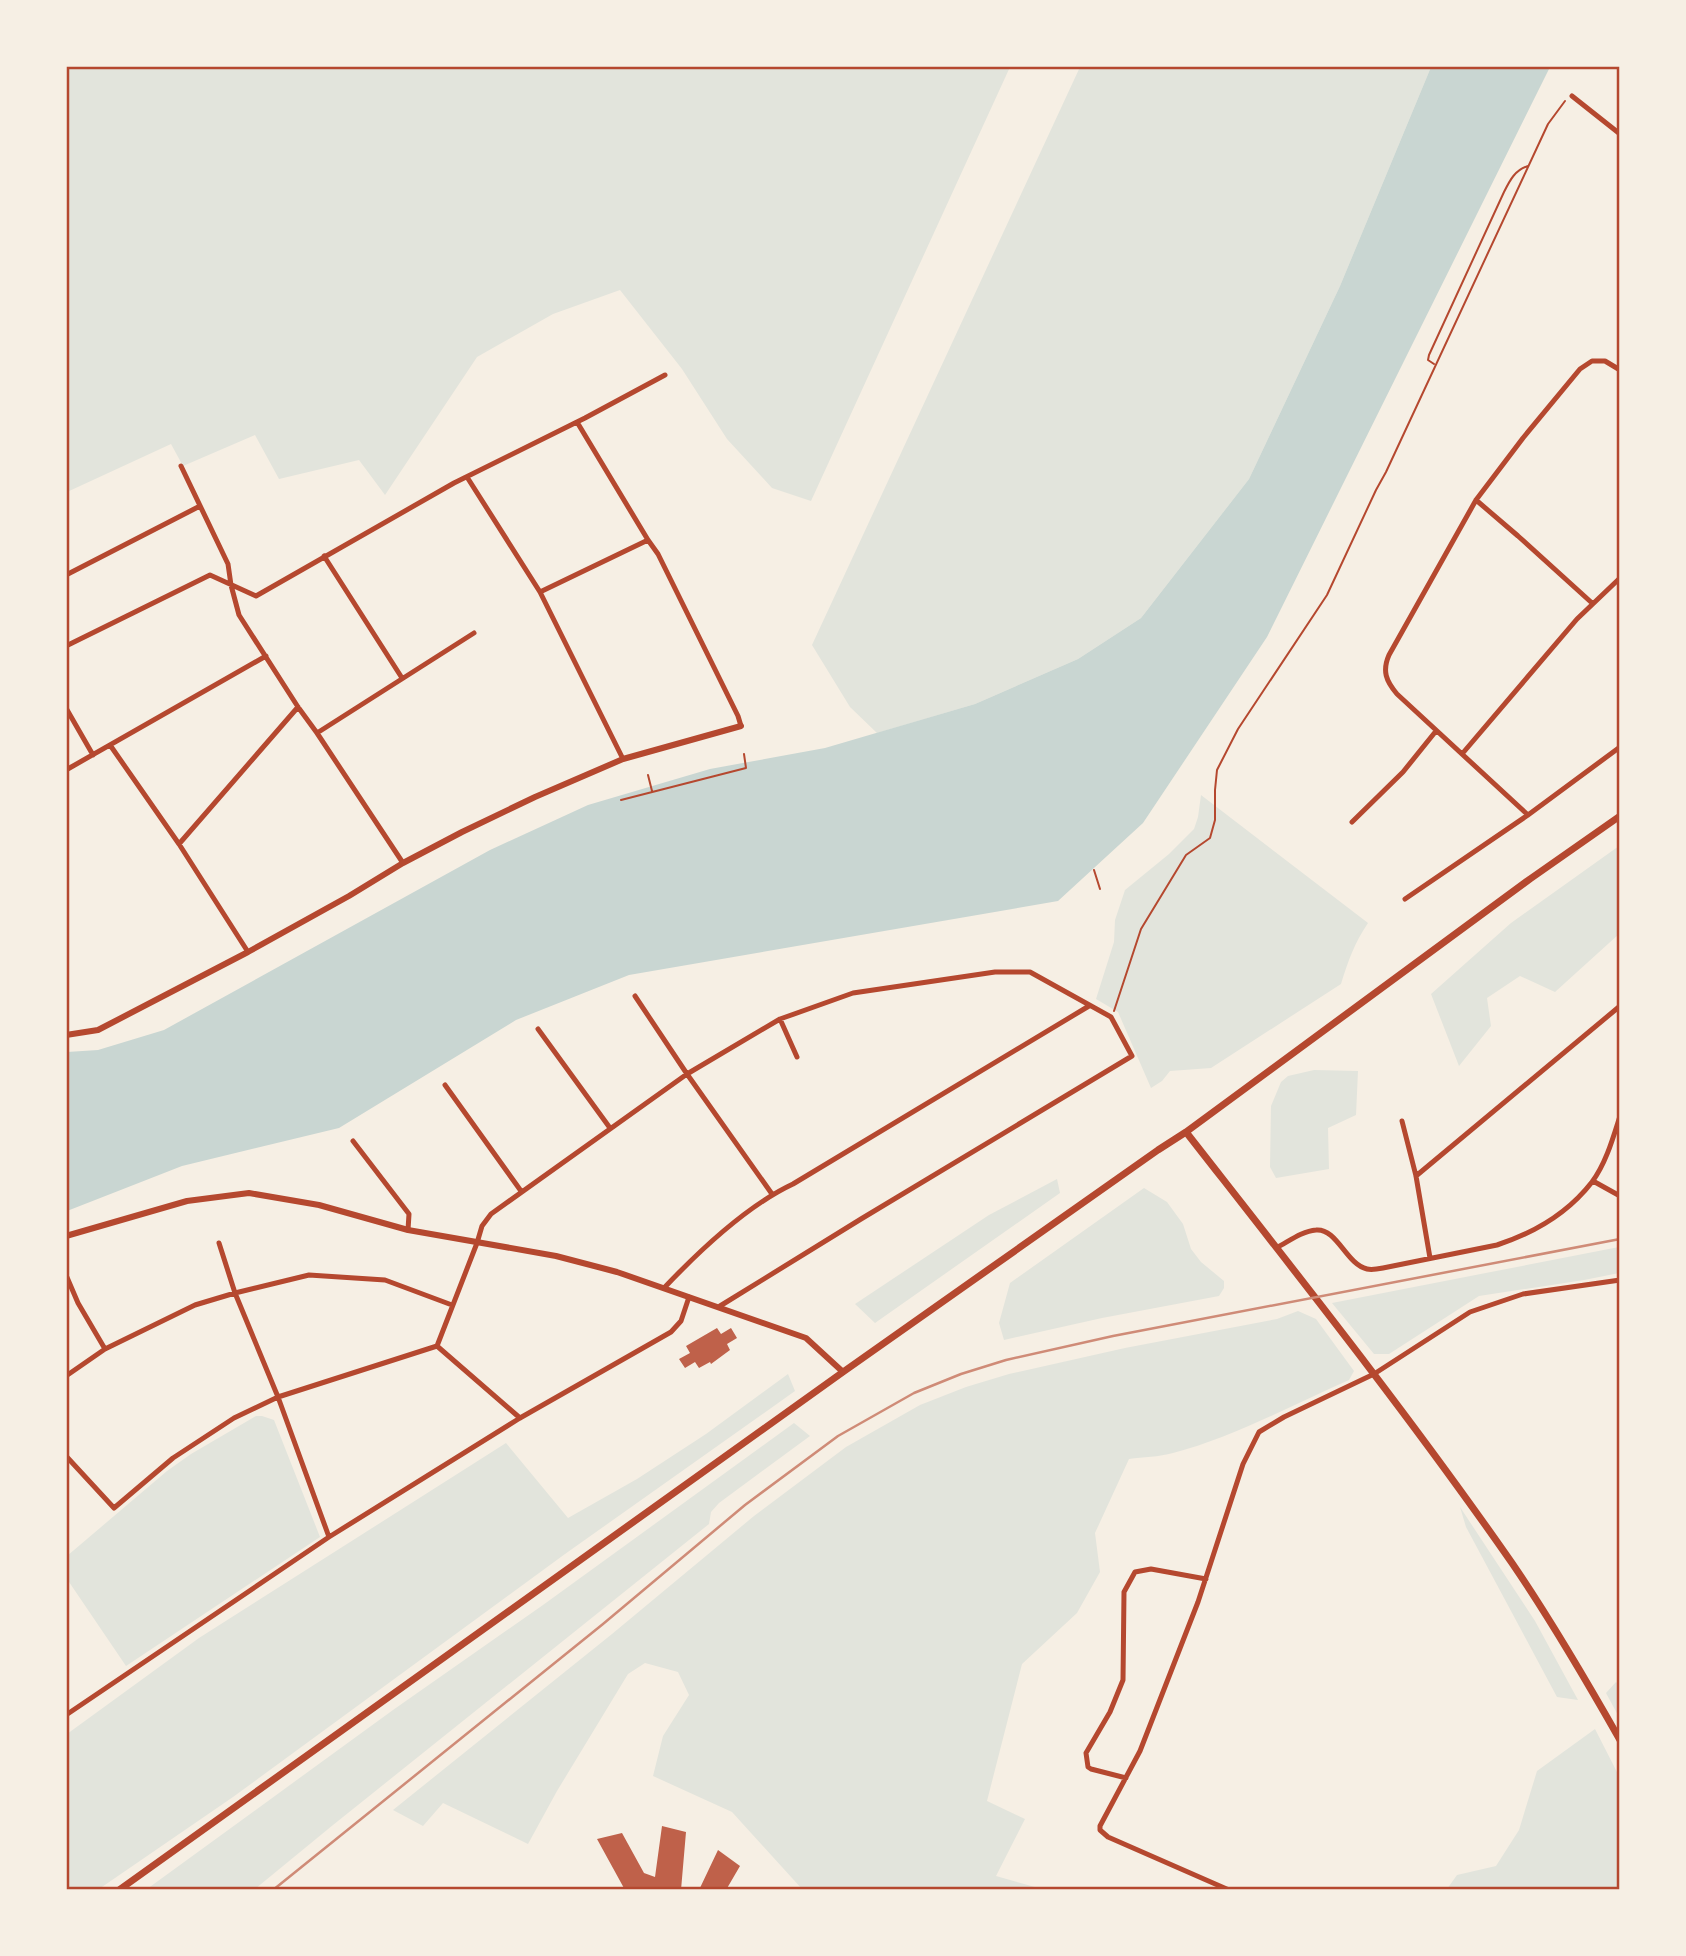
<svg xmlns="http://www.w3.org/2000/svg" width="1686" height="1956" viewBox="0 0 1686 1956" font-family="Raleway,sans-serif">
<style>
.green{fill:#e2e4dc}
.water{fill:#c9d6d2}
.building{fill:#bf614a}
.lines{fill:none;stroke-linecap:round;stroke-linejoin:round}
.path{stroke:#b5482f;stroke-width:2}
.minor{stroke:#b5482f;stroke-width:5}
.tertiary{stroke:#b5482f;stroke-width:6}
.secondary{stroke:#b5482f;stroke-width:7}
.rail{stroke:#cf8b77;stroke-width:2.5}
.neatline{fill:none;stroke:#b5482f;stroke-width:2.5}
</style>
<rect width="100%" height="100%" fill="#f6efe4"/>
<path class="green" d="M66,67H1010L811,501L772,488L727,439L682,369L620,290L553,314L477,357L385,495L359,460L279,479L255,435L183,466L171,444L67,492Z
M1080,67H1431L1340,286L1249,479L1141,618L1078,659L975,704L877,733L850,707L812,645Z
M1201,795L1368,923C1355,942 1348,961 1341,984L1211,1068L1170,1071L1162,1081L1151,1088L1118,1012L1096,999L1114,942L1115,920L1125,890L1169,854L1194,829L1198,817Z
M1619,846V934L1555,992L1520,976L1487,998L1491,1026L1459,1066L1431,994L1511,923Z
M1314,1070L1358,1071L1356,1115L1328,1128L1329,1169L1276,1178L1270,1167L1271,1106L1281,1082L1288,1076Z
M1057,1179L1060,1193L875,1323L855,1304L989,1215Z
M1144,1188L1167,1202L1183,1224L1191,1249L1201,1262L1224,1281V1288L1219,1296L1102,1318L1004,1340L999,1323L1010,1283Z
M1619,1247V1273L1584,1280L1479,1296L1389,1354H1374L1332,1303Z
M1298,1311L1316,1319L1354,1371L1349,1380C1292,1405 1232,1438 1173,1453C1159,1457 1143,1457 1129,1459L1095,1533L1100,1572L1077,1613L1022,1664L987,1801L1025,1819L996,1876L1042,1889H802L732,1812L653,1776L663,1736L689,1695L678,1672L645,1663L628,1674L557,1791L528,1844L443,1803L423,1826L393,1810L612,1634L754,1516L846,1447L920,1405L966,1387L1009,1374L1125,1348L1277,1319Z
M788,1374L795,1391L565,1554L233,1797L99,1889H67V1734L199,1638L506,1443L568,1518L637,1479L706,1434Z
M256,1416H262L274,1420L320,1537L126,1666L67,1579V1556L167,1471L191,1454Z
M794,1423L810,1436L719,1503L711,1512L709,1524L333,1825L255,1889H147L393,1710L543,1605Z
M1460,1507L1535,1621L1578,1700L1557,1697L1466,1527Z
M1616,1682L1619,1685V1717L1606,1693Z
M1595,1729L1619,1776V1889H1447L1457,1875L1496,1866L1519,1830L1537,1771Z"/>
<path class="water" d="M1431,67H1550L1267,637L1143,823L1058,901L629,975L516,1020L339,1128L182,1166L67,1211V1052L98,1050L164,1030L490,850L588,805L710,769L825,748L975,704L1078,659L1141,618L1249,479L1340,286Z"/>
<path class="building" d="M717,1328L721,1334L731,1328L737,1338L727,1344L730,1350L711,1364L710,1362L699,1368L695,1362L685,1368L679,1359L690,1353L686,1346Z
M662,1826L686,1832L681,1890H625L597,1839L622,1833L644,1873L655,1877Z
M718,1850L740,1866L726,1890H699Z"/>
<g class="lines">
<path class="path" d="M1434,364L1428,360L1429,355L1504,192C1510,180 1515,170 1528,166
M648,775L652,791
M621,800L746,768L744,754
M1094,870L1100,889
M1114,1011L1141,929L1186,855L1210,838L1215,820V790L1217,770L1238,729L1327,595L1376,490L1386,472L1548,124L1565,101"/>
<path class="minor" d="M1572,96L1620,134
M577,422L648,540L658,554L738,716L741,726
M181,466L228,564L231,585L239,615L298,707L317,733L403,863
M467,477L540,592L623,759
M1476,500L1518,536L1592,603
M324,556L402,678
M66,575L200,506
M540,592L648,540
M66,646L210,575L256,596L454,483L585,418L665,375
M66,708L93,755
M317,733L474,633
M110,745L179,844L248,952
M1462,754L1577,619L1620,578
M66,770L266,656
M1528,815L1397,694C1386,681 1382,671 1389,655L1476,500L1523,438L1580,369L1592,361H1605L1620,370
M1352,822L1403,772L1436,731
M179,844L298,707
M1405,899L1528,815L1620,747
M635,996L687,1074L772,1194
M780,1019L797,1057
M538,1029L610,1128
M445,1085L521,1191
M1402,1121L1416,1176L1430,1258
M353,1141L409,1214L408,1230
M1416,1176L1620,1006
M1593,1181L1620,1196
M219,1243L235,1293L278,1397L329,1537
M1276,1248C1288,1242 1302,1231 1316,1230C1337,1228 1346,1264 1367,1269C1371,1270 1378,1269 1383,1268L1497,1245C1534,1233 1568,1213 1592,1182C1606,1163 1613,1138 1620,1116
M66,1275L78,1303L105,1349
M664,1288C700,1250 746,1206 793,1184L1089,1006
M66,1376L105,1349L195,1305L235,1293L309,1275L385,1280L452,1305
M520,1418L437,1346L477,1243L482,1226L491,1214L687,1074L780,1019L853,993L995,972H1030L1111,1017L1132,1056L861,1219L720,1306
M66,1456L114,1508L173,1458L234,1418L278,1397L437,1346
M66,1715L329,1537L520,1418L671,1332L681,1321L689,1297
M1126,1778L1091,1769L1088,1767L1086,1753L1110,1712L1123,1680L1124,1592L1135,1572L1151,1569L1206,1579
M1229,1890L1108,1837L1100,1830V1826L1140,1751L1198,1602L1243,1464L1259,1432L1284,1417L1374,1374L1470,1312L1523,1294L1620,1280"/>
<path class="tertiary" d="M66,1035L98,1030L248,952L349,896L403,863L462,832L535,797L623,759L741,726
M66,1236L187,1201L249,1193L319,1205L408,1230L556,1256L617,1272L806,1338L843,1372"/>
<path class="secondary" d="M1186,1132C1297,1274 1409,1415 1512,1563C1551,1620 1586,1680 1620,1740
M119,1890L843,1372L1158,1150L1186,1132L1530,879L1620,816"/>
<path class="rail" d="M273,1890L603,1624L745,1505L838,1436L914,1393L961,1374L1006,1360L1113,1336L1620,1239"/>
</g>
<rect width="1686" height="1956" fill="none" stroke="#f6efe4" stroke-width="136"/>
<rect x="68" y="68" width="1550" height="1820" class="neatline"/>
</svg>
